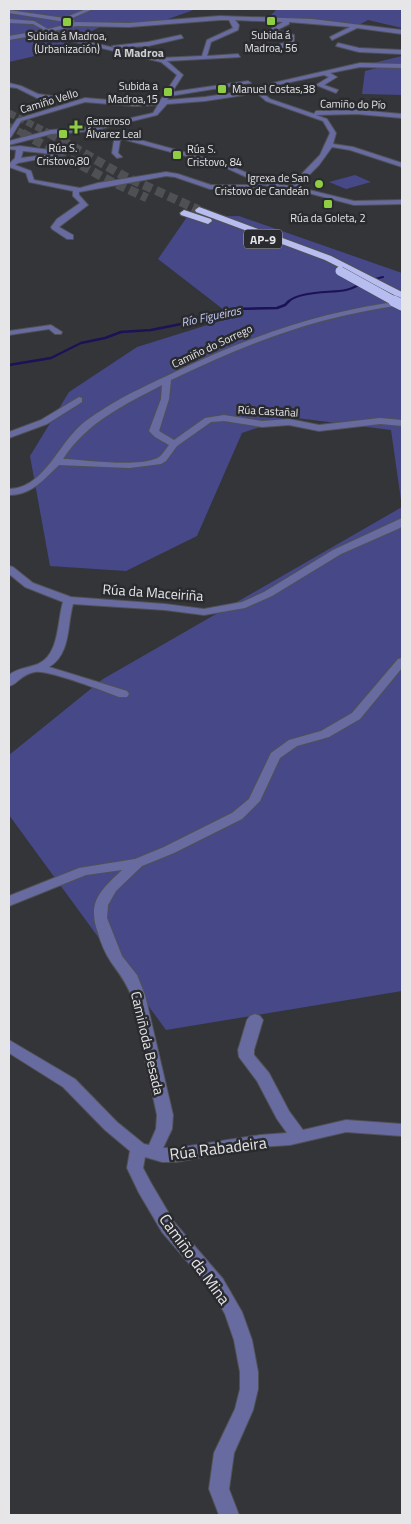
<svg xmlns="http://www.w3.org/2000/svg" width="411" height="1524" viewBox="0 0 411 1524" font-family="'Titillium Web',sans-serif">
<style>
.green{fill:#474887}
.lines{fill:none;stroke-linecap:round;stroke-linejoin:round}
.stream-far1{stroke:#1c1258;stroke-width:2}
.stream{stroke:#1c1258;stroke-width:2.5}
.highway-tunnel-far1{stroke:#4f5053;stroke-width:7;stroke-dasharray:7 3;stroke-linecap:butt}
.highway-tunnel{stroke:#4f5053;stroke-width:9;stroke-dasharray:9 4.5;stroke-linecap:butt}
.minor-casing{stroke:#505155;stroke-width:2}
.highway-casing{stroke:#505155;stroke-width:2}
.minor{fill:#686b9f;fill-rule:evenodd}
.highway{fill:#b8bdf0;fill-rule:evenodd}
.highway-bridge-far1-casing{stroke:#505155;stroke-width:10;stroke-linecap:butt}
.highway-bridge-casing{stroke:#505155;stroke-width:12;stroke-linecap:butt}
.highway-bridge-far1{stroke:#b8bdf0;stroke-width:9}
.highway-bridge{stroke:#b8bdf0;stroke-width:11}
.poi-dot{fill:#8fcd42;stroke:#2a2b2e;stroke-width:2}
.labels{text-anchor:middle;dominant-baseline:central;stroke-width:5;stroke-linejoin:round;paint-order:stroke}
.far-poi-label{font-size:11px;fill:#e6e6e9;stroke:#2a2b2e}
.far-street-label{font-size:11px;fill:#e6e6e9;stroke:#2a2b2e}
.far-neighbourhood-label{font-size:12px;font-weight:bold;fill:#cccdd1;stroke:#2a2b2e}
.shield{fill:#2a2b2e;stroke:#aeaeb1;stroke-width:1}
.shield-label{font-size:12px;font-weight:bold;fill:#e6e6e9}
.far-water-label{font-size:12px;font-style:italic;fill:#c3c8f2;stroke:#2a2b2e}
.street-label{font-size:14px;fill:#e6e6e9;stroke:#2a2b2e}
.near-street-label{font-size:16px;fill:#e6e6e9;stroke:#2a2b2e}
</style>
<rect width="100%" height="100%" fill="#343539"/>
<path class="green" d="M9,9H196L160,22L100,27L59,47L31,57L9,62Z
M277,9H402V28L368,20L359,25L268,18Z
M402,56V95L362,94L365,71L385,66L369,64Z
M355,175L371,182L346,189L329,182Z
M239,216L402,273V991L166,1030L9,815V755L103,679L402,507L391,430L289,417L242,433L197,536L126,571L50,566L30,456L69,392L137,347L233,317L158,259L187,217Z"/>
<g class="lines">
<path class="stream-far1" d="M371,280L383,277
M288,302C298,291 331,293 346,290C351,289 356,286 361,284"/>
<path class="stream" d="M9,365L51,358L81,343L105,338L121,332L151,330L191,322L233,309L277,308L285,305L289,301"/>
<path class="highway-tunnel-far1" d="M9,113L51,134
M9,126L24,134"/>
<path class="highway-tunnel" d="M22,133L110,181L147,198
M49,133L124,176L199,210"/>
<g class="minor-casing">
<path id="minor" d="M86,9H93L70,19L75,21L72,23L9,13V10L64,18Z
M220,16L312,19L402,30V34L357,28L332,40L330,37L350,27L289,22V24L277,30L294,35V43L285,45L280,53L277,51L280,44L288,42L289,37L269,30L283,22L235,20L239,25L238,30L211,42L207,56L238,54L240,57L167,61L183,75L172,92L248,81L251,83L170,96L167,100L205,97L257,89L273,83L360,63L402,64V68L360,67L330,73L337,77L324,85L338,90L336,93L316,85L329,77L324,75L277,85L262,92L270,99L314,114L316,111L357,110L402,114V118L357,114L316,115L327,119L336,133L333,144L353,147L402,163V167L350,150L332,147L319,165L297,187L354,201L402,200V204L354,205L312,194L263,185L252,189H210L175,177L166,176L79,192V195L88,205L59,227L73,235V239H67L52,229L51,227L57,219L80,203L73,196V191L29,182L26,173L9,167V164L15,158L16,150L9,149V147L20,146L65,152V154L63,155L23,151L21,158L52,154L55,156L18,163L15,165L31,171L34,180L80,188L98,183L166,172L178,174L211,185H251L257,182L220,165L122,139L120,141L118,153L122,157L117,158L112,153L114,140L116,138L92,131L51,134L9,145V141L51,130L92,127L153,113L158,105L134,106L85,102L21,121L11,137L9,138V131L17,119L85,98L134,102L160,101L177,75L161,62L67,40L48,33L9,40V36L44,30L33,24L9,23V19L34,21L48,29L76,22L129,23ZM220,20H229L233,28L207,40L202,56L159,58L71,38L53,31L76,26L129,27ZM257,93L266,101L323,121L330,133L320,155L290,186L271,183L268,180H263L224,163L100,129L157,115L167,104L205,101Z
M181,35L183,38L148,46L115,48L112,46L148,42Z
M338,43L359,48L402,50V54L359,52L336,46Z
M9,83L21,86L38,94L73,99L70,101L37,98L17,88L9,87Z
M402,301V305C315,317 250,342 171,380L169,399L159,431L174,440L205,418L224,415L262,421L289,419L319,425L380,418L402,420V426L380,424L319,431L289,425L262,427L224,421L211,422L177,446L166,461L161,464L129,468L59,465C44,479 32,495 9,495V489C40,489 56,451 75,431C83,422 94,415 105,408C127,394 152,383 175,372C248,337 322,311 402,301ZM162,385L161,399L149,431L155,437L169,445C165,450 161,458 155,459C133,467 88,460 63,459C87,422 124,405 162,385Z
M51,325L62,332L61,334H55L49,329L9,335V331Z
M79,397L82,398V402L47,424L9,438V432L41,420Z
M402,518V526L400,528L341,554L272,596L245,608L204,615L165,610L73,604C67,625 71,654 49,667L127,691L129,694L127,697H119C103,691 49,670 35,672C21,674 17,685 9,686V675C17,668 28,668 38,664C60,654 57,621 63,602L25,587L9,574V566L13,567L33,583L71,597L165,604L204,609L242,602L264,592L333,550Z
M402,658V668L360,719L329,737L297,746L280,758L260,801L242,819L174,853L142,866L116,891L108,905L107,918L122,956L137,975L145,995L173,1115L172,1129L163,1148H176L260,1135L287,1133L277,1119L257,1081L239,1057L238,1050L247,1020L250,1016L255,1014L260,1016L263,1020L254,1050V1055L269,1073L289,1111L303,1130L346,1120L402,1124V1136L346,1132L290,1145L260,1147L176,1162H162L145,1157L143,1168L151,1183L174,1222L223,1279L242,1312L252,1340L258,1372V1389L253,1410L234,1453L229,1489L239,1515H219L209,1489L214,1453L235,1409L240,1389V1372L234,1340L225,1314L211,1289L162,1232L139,1193L127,1168L130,1151L105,1130L63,1087L9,1053V1040L75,1079L117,1122L144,1144L149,1145L156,1129L157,1115L131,995C126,982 119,973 111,962C105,953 101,943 98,933C87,902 100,891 122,870L86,875L9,906V896L79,868L135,859L164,847L232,813L249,799L271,753L289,740L321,731L352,713L398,659Z"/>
</g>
<g class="highway-casing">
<path id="highway" d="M199,207L331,256L402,292V299L325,260L196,212L195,210Z
M184,210L211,219L212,221L208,224L181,215L180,213Z"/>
</g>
<use href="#minor" class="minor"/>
<use href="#highway" class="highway"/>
<g class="highway-bridge-far1-casing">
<path id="highway-bridge-far1" d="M340,271L396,302"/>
</g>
<g class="highway-bridge-casing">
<path id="highway-bridge" d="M394,301L402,305"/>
</g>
<use href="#highway-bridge-far1" class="highway-bridge-far1"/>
<use href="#highway-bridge" class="highway-bridge"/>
</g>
<g class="poi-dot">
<rect x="266" y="16" width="10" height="10" rx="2.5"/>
<rect x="62" y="17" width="10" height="10" rx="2.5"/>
<rect x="217" y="84" width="10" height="10" rx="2.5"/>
<rect x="163" y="87" width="10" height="10" rx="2.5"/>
<path d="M73.5 119.5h5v5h5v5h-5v5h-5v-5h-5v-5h5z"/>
<rect x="58" y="129" width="10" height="10" rx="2.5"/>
<rect x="172" y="150" width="10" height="10" rx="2.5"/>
<circle cx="319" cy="184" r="5"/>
<rect x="323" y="199" width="10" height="10" rx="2.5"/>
</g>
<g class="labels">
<g class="far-poi-label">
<text x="271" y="35">Subida á<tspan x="271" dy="13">Madroa, 56</tspan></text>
<text x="67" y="36">Subida á Madroa,<tspan x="67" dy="13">(Urbanización)</tspan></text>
<text x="158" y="86" text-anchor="end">Subida a<tspan x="158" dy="13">Madroa,15</tspan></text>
<text x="232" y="89" text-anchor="start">Manuel Costas,38</text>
<text x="86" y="121" text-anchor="start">Generoso<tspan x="86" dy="13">Álvarez Leal</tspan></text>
<text x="63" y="148">Rúa S.<tspan x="63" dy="13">Cristovo,80</tspan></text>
<text x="187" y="149" text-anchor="start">Rúa S.<tspan x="187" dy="13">Cristovo, 84</tspan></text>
<text x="309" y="178" text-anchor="end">Igrexa de San<tspan x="309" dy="13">Cristovo de Candeán</tspan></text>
<text x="328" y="218">Rúa da Goleta, 2</text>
</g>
<g class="far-street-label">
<text transform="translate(49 101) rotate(-17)">Camiño Vello</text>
<text transform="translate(353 104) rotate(1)">Camiño do Pío</text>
<text transform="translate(212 346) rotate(-25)">Camiño do Sorrego</text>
<text transform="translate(268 411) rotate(3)">Rúa Castañal</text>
</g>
<g class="far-neighbourhood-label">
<text x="139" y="52">A Madroa</text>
</g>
<rect class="shield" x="244" y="229.5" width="38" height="19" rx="4"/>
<g class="shield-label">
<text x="263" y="239">AP-9</text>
</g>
<g class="far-water-label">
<text transform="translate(211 316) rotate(-12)">Río Figueiras</text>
</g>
<g class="street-label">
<text transform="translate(153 592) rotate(4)">Rúa da Maceiriña</text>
<text transform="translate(148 1043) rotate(77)">Camiñoda Besada</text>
</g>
<g class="near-street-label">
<text transform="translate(218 1148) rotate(-7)">Rúa Rabadeira</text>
<text transform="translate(195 1259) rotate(54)">Camiño da Mina</text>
</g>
</g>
<rect width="411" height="1524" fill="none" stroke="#e6e6e9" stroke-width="20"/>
</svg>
